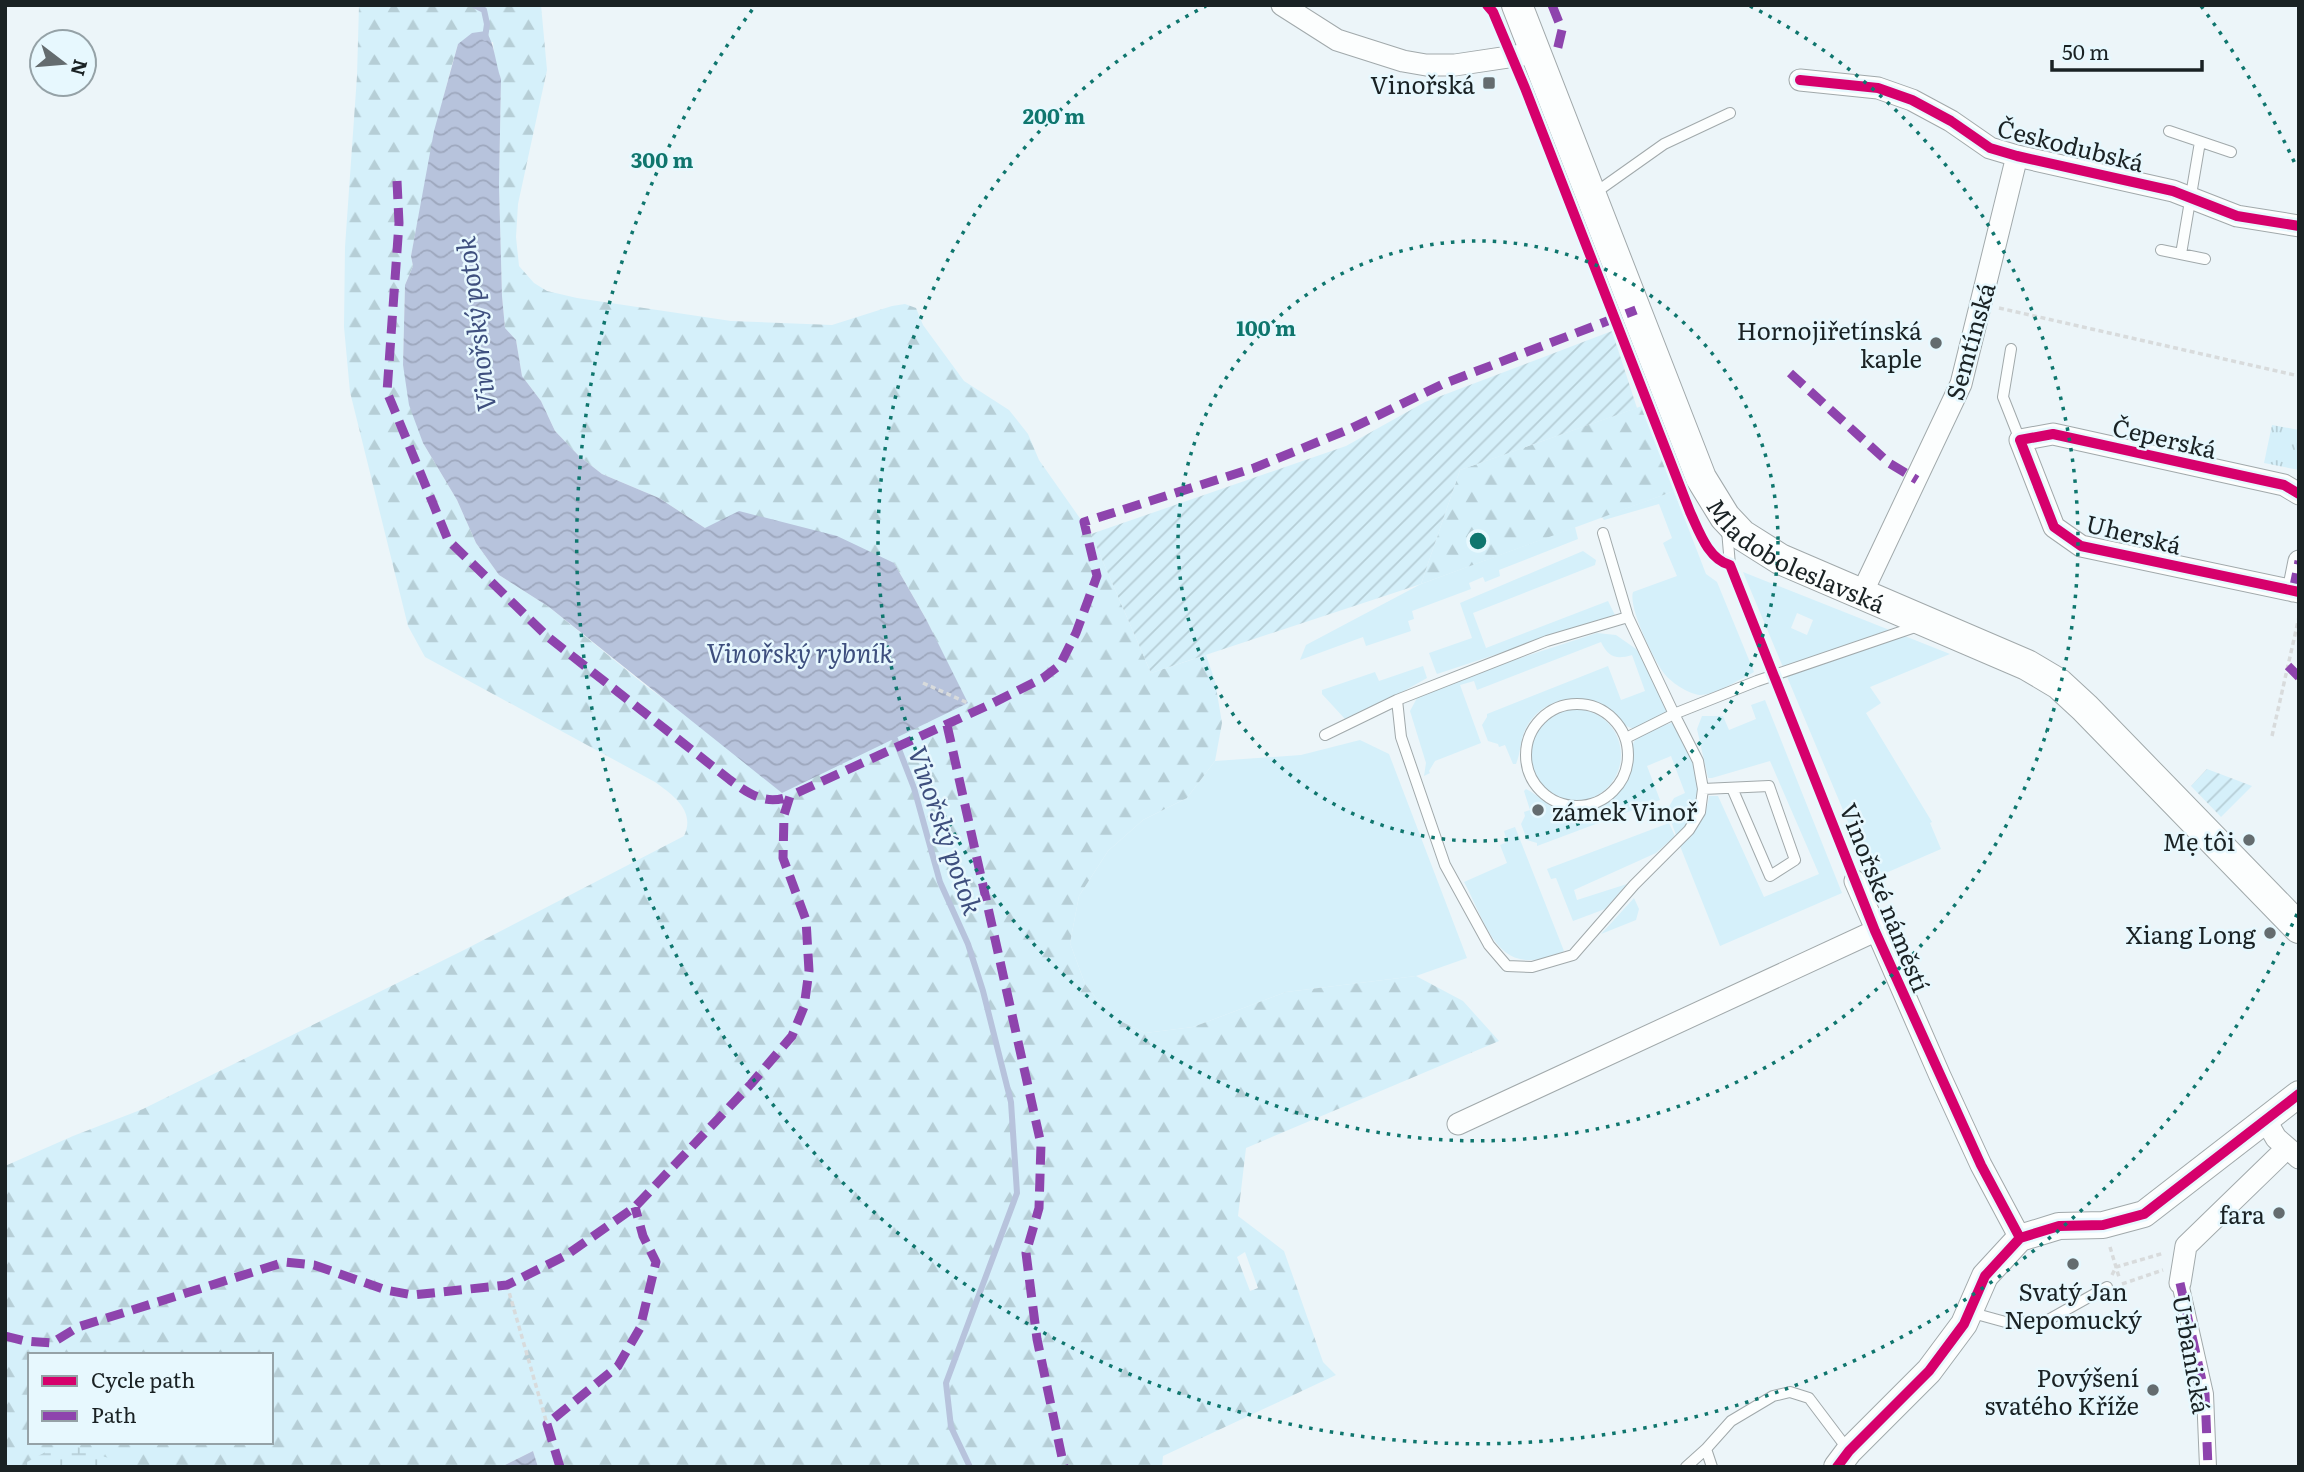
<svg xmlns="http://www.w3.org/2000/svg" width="2304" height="1472" viewBox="0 0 2304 1472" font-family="Literata,serif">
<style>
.grass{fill:#d5f0fa;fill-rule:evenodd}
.forest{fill:url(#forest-firs);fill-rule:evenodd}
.wetland{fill:url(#wetland-marsh)}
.park{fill:url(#park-tufts)}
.garden{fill:url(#garden-furrows)}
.water{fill:url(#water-waves)}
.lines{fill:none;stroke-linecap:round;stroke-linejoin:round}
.stream{stroke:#b7c3dc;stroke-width:6}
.service-casing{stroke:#a1a9ab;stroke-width:12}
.pedestrian-casing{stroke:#a1a9ab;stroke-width:18}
.minor-casing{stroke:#a1a9ab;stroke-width:23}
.tertiary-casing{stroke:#a1a9ab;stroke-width:28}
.secondary-casing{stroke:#a1a9ab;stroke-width:32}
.path{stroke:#d8dbdc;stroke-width:3.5;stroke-dasharray:5 3.5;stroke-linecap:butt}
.service{stroke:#fcfefe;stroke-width:10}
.pedestrian{stroke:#fcfefe;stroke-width:16}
.minor{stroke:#fcfefe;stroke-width:21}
.tertiary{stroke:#fcfefe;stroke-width:26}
.secondary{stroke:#fcfefe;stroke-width:30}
.quiet{stroke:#8e44ad;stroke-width:9;stroke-dasharray:18 9;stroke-linecap:butt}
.cycleway-casing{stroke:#e7f8fe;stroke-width:15}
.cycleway{stroke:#d6006c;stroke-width:10}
.ring{fill:none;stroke:#0f766e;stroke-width:3.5;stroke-dasharray:3.5 7}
.poi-dot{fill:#646c6f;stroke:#e7f8fe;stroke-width:2.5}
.labels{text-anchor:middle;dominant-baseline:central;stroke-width:5;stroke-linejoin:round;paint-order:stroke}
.poi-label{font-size:24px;fill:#1a2224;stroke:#e7f8fe;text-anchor:end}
.street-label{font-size:24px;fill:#1a2224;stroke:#e7f8fe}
.water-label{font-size:26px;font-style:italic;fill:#3e4f7e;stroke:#e7f8fe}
.centre{fill:#0f766e;stroke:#e7f8fe;stroke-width:3.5}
.ring-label{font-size:21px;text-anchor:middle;font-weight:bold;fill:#0f766e;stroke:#e7f8fe;stroke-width:5;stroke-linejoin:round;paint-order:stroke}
</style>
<defs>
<pattern id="forest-firs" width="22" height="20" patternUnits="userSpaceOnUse" patternTransform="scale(1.75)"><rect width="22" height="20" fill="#d5f0fa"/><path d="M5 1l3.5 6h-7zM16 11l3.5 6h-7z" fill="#b6ced6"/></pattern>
<pattern id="wetland-marsh" width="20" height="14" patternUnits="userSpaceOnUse" patternTransform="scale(1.75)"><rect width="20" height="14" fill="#d5f0fa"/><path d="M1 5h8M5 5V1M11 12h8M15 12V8" fill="none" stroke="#b6ced6"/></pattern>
<pattern id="park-tufts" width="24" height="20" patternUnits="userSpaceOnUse" patternTransform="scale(1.75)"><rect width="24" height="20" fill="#d5f0fa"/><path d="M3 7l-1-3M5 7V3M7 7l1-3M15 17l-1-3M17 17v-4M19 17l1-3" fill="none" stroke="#b6ced6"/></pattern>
<pattern id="garden-furrows" width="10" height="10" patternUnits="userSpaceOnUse" patternTransform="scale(1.75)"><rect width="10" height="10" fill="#d5f0fa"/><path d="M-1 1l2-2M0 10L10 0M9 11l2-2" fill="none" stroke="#b6ced6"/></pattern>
<pattern id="water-waves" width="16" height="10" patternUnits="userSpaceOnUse" patternTransform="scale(1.75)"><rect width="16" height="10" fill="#b7c3dc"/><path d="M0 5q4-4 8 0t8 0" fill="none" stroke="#9da7bd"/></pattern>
</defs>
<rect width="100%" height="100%" fill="#ecf5f9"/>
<path class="grass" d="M1674,491L1706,574L1717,582L1754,672C1741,679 1713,696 1699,695C1687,693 1670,682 1663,672C1653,658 1628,607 1633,592L1677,576L1663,543L1672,538L1659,504L1604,520L1602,517Z
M1575,527L1578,539L1499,570L1500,576L1485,582L1483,577L1469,583L1471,589L1412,611L1414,619L1408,621L1411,631L1366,646L1363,637L1300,660L1306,645L1421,584Z
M1583,551L1596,560L1595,565L1473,613L1486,648L1608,601L1615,615L1437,674L1436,672L1429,653L1472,638L1460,603Z
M1743,572L1950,654L1870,687L1881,703L1866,713L1932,822L1930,823L1941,849L1872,879ZM1797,613L1813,620L1807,635L1791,628Z
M1597,633L1616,635L1639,651L1671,712C1661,716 1647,727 1636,728C1625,730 1618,716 1610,710C1583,690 1542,697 1526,728C1520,740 1521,752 1516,764H1513L1505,745L1499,747L1498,744L1488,741L1482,725L1487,717V714L1608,666L1621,700L1645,691L1632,655C1616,660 1608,657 1601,642L1477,690L1474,681L1460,685L1481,743L1435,761L1429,771L1430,773L1424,776L1426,763L1410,711L1417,698L1444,683Z
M1423,666L1427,678L1388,700L1345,719L1322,694V690L1375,672L1379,681Z
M1765,700L1842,893L1720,946L1680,846C1696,830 1706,818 1709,796H1718L1764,897L1819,874L1770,761L1712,778H1708L1697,729L1702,716H1723L1729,730L1756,719L1751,705Z
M1529 755a46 46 0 1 1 92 0a46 46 0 1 1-92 0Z
M1675,722C1697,755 1712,807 1676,835L1667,810L1674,798L1685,793L1671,756L1647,766L1660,800L1537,846V843L1527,840L1521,824L1525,816L1524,812L1530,810L1524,791L1526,789C1539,795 1547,807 1562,811C1591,818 1622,799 1630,771C1633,761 1629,747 1636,739C1644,730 1664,725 1675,722Z
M1360,740L1389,754L1467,958L1416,976L1286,992L1193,1027L1145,1033L1110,1016L1085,984L1070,943L1079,896L1108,851L1143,820L1187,798L1215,761L1301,755Z
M1669,823L1675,836L1656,853L1574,890L1577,900L1627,884L1605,909L1573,921L1556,878L1551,879L1547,869Z
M1515,827L1564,951C1498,981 1490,931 1464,882L1507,863L1500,845L1507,842L1504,831Z
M1634,898L1639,909L1636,920L1601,934Z"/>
<path class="forest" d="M359,5H541L547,70L518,204L516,237L519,266L534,283L547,291L577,298L731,321L832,325L892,306L905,304L916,308L923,325L964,381L1009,410L1028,434L1039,460L1091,534L1151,673L1206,655L1215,681L1222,723L1215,761L1187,798L1143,820L1108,851L1079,896L1070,943L1085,984L1110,1016L1145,1033L1193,1027L1286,992L1416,976L1463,1001L1499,1041L1246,1148L1238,1216L1284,1251L1323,1362L1336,1375L1163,1456L1162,1467H538L533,1451L501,1467H5V1166L73,1136L143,1109L464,950L684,836C696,811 673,795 655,782L425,657L408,626L350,392L344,327L345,247L357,76ZM493,42L495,63L501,79L499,185L502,296L505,328L516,340L522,376L541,401L555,431L579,456L602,474L659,498L705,528L894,563L926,619L967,704L682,712L646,686L549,607L499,575L476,543L457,500L423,443L403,365L405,285L413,266L411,256C425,185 437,113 458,44ZM1245,1252L1258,1288L1250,1291L1237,1257ZM30,1355H271V1442H30Z
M1642,406L1674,491L1421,584L1460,470Z"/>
<path class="wetland" d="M64,1442L122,1463L129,1467H26L27,1462Z"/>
<path class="park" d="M2272,425L2299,430V470L2264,463Z"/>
<path class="garden" d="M1612,331L1637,408L1460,470L1421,584L1151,673L1091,534L1346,446L1425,402Z
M2207,769L2252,786L2221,817L2191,786Z"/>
<path class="water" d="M486,31C495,45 495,62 501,79L499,185L502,296L505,328L516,340L522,376L541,401L555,431L579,456L602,474L659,498L705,528L739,511L837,536L894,563L926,619L968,703L782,793L549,607L499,575L476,543L457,500L423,443L409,405L403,365L405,285L413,266L411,256L434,131L458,44L472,33Z
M533,1451L538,1467H501Z"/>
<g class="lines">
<path class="stream" d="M474,5L484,10L487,24L485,38
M890,735L895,739L914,788L940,882L968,944L983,991L1011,1102L1017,1193L946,1383L951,1427L970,1467"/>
<g class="service-casing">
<path id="service" d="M2169,131L2231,152
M1592,195L1664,144L1730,113
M2161,250L2205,259
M2181,254L2200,142
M2011,349L2003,397L2020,440
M1727,530L1730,565L1855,881
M1603,533L1628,617
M1397,700L1401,737L1445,865L1489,945L1507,966L1532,967L1573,955L1634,885L1689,830L1700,812L1703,789L1698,761L1674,714L1757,681L1918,626
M1526 755a51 51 0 1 1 102 0a51 51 0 1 1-102 0Z
M1325,735L1397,700L1547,641L1628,617L1674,714L1626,738
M1703,789L1769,786L1795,860L1770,876L1732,788
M1969,1312L2009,1323L2048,1320L2107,1287
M1706,1449L1712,1467
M1686,1467L1706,1449L1731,1421L1773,1396L1790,1392L1809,1398L1849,1451"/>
</g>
<g class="pedestrian-casing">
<path id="pedestrian" d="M2180,1283L2205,1394L2208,1467"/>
</g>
<g class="minor-casing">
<path id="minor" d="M1282,5L1337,40L1403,61L1426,65H1455L1535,53
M1800,80L1878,88L1912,100L1951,121L1990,148L2017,156L2173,191L2237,216L2299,226
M2299,494L2284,485L2053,434L2020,440L2054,527L2081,546L2299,592
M2293,591L2299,561
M1862,593L1961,384L2017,156
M1855,881L1940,1076L1981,1165L2020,1238
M2265,1119L2276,1138L2299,1158
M1458,1124L1875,931
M2180,1283L2186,1246L2287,1148"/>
</g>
<g class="tertiary-casing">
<path id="tertiary" d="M1837,1467L1849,1451L1929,1371L1964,1324L1985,1276L2020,1238L2059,1226L2103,1225L2144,1214L2299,1094"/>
</g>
<g class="secondary-casing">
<g id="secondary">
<path id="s1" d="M1517,5L1701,478L1725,517L1742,535L1780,559L2027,665L2059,684L2085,708L2299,928"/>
</g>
</g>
<path class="path" d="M1999,308L2299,376
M923,683L968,703
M2272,736L2299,617
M2110,1247L2119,1277
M2112,1275L2116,1267L2164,1253
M2122,1284L2163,1270
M507,1285L547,1424"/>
<use href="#service" class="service"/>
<use href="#pedestrian" class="pedestrian"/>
<use href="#minor" class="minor"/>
<use href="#tertiary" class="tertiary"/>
<use href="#secondary" class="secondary"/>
<path class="quiet" d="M1552,5L1562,30L1556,55
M397,181L399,223L387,392L448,540L548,637L730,780C749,794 766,806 790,796
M1790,373L1889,463L1917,480
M2293,591L2299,561
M2288,666L2299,677
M947,725L1041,1144L1039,1208L1026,1253L1037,1339L1064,1467
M2180,1283L2205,1394L2208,1467
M5,1336L25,1341L52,1343L78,1327L285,1262L314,1265L386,1290L413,1295L507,1285L565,1256L635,1207L751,1084L792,1036L804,1007L809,971L806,920L783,858L784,815L790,796L991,704L1043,678L1060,665L1076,633L1097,576L1084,522L1254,468L1352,428L1443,384L1636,310
M560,1467L547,1424L618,1366L640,1328L656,1262L643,1236L635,1207"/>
<g class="cycleway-casing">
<path id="cycleway" d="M1487,5L1493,12L1525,88L1690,512C1699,531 1708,559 1730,565L1875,931L1981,1165L2020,1238
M1800,80L1878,88L1912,100L1951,121L1990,148L2017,156L2173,191L2237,216L2299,226
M2299,494L2284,485L2053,434L2020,440L2054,527L2081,546L2299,592
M1837,1467L1849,1451L1929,1371L1964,1324L1985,1276L2020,1238L2059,1226L2103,1225L2144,1214L2299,1094"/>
</g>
<use href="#cycleway" class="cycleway"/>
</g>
<g class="ring">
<circle cx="1478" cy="541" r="300"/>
<path d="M1750 6A600 600 0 1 1 1206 6"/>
<path d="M2297 914A900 900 0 1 1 755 6M2201 6A900 900 0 0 1 2297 168"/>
</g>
<g class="poi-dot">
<rect x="1482" y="76" width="14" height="14" rx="3.5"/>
<circle cx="1936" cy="343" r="7"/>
<circle cx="1538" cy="810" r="7"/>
<circle cx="2249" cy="840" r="7"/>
<circle cx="2270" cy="933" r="7"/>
<circle cx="2279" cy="1213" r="7"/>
<circle cx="2073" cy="1264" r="7"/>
<circle cx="2153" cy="1390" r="7"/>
</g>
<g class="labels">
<g class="poi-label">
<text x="1475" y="83">Vinořská</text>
<text x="1922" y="329">Hornojiřetínská<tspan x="1922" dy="28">kaple</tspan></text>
<text x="1552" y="810" text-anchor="start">zámek Vinoř</text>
<text x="2235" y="840">Mẹ tôi</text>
<text x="2256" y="933">Xiang Long</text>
<text x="2265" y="1213">fara</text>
<text x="2073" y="1290" text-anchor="middle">Svatý Jan<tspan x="2073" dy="28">Nepomucký</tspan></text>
<text x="2139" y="1376">Povýšení<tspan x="2139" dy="28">svatého Kříže</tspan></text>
</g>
<g class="street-label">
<text transform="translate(2071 144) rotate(14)">Českodubská</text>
<text transform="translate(1969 341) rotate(-74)">Semtínská</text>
<text transform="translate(2165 437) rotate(13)">Čeperská</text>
<text transform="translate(2134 533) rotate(14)">Uherská</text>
<text stroke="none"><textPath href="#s1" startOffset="635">Mladoboleslavská</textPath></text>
<text transform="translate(1886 897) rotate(68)">Vinořské náměstí</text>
<text transform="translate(2193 1354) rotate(80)">Urbanická</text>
</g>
<g class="water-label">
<text transform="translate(474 324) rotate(-97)">Vinořský potok</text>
<text x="800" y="651">Vinořský rybník</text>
<text transform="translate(947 830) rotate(71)">Vinořský potok</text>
</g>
</g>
<circle cx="1478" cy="541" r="10" class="centre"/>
<g class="ring-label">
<text x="1054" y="124">200 m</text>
<text x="662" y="168">300 m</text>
<text x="1266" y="336">100 m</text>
</g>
<rect width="2304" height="1472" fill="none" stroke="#1a2224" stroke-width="14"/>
<rect x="28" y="1353" width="245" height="91" fill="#e7f8fe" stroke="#95a2a7" stroke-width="2"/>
<rect x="42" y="1376" width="35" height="10" fill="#d6006c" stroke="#95a2a7" stroke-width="2"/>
<text x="91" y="1388" font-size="21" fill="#1a2224">Cycle path</text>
<rect x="42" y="1411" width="35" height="10" fill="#8e44ad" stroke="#95a2a7" stroke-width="2"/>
<text x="91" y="1423" font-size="21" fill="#1a2224">Path</text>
<g transform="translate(63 63) rotate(106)"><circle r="33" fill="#e7f8fe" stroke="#95a2a7" stroke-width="2"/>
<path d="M0-5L12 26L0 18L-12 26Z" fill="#646c6f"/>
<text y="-10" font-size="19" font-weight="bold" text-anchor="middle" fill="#1a2224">N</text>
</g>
<path d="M2052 60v10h150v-10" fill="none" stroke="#1a2224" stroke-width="3.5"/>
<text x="2062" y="60" font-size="21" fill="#1a2224" stroke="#e7f8fe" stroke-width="5" paint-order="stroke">50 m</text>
</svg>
